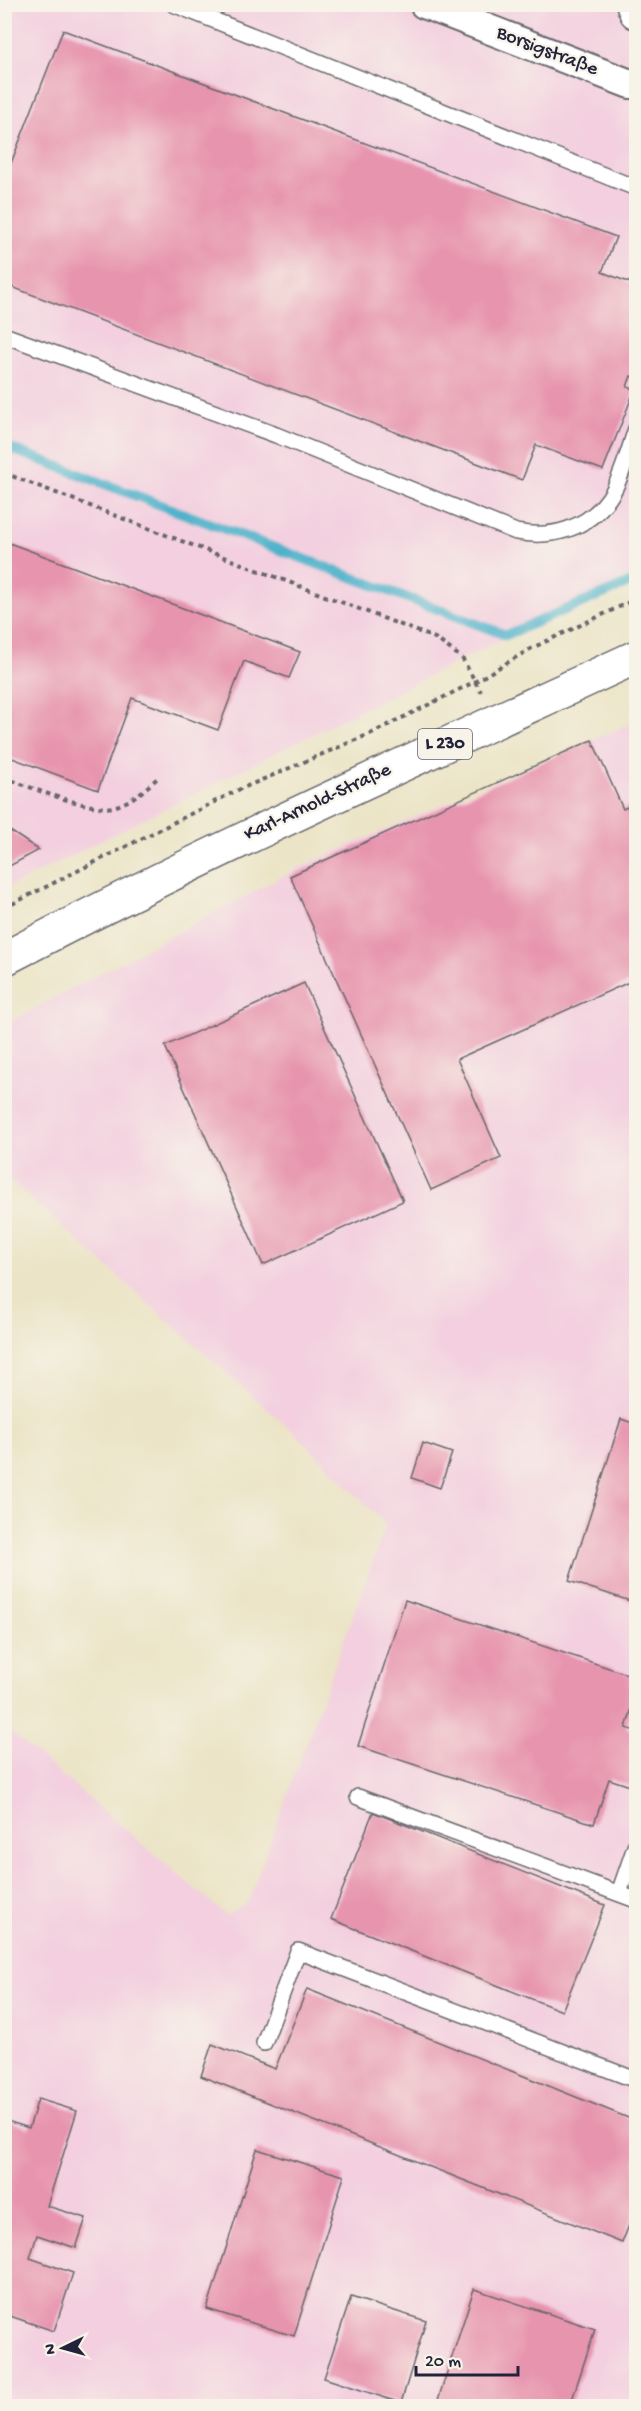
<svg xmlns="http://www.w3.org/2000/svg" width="641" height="2411" viewBox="0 0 641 2411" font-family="'Gochi Hand',sans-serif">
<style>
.built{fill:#f3cfdf}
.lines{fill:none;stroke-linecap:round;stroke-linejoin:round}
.stream{stroke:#4cb1cb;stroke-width:10}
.building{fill:#e794ae}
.service-casing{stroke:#68666c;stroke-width:18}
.minor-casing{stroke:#68666c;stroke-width:32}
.tertiary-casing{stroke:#68666c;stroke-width:36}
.primary-casing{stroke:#68666c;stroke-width:36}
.path{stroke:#68666c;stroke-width:4;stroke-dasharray:4.5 4.5;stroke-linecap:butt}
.service{stroke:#fff;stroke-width:15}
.minor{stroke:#fff;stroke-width:28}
.tertiary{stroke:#fff;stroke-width:33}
.primary{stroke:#fff;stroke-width:33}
.labels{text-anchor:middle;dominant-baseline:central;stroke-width:4.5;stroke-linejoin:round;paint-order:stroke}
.shield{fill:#f7f3e8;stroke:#62616f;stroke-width:1.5}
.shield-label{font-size:18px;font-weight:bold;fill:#22223b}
.street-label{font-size:20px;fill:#22223b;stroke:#f7f3e8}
</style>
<rect width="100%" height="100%" fill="#f7f3e8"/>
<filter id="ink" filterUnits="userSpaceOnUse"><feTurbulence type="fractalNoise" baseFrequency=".0167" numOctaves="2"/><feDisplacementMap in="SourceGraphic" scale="12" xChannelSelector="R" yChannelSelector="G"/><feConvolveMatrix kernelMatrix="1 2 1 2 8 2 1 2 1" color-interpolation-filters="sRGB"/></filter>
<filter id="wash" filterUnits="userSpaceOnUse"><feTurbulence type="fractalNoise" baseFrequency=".008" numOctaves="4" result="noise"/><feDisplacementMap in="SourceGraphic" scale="24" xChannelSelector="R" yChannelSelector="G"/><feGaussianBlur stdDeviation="1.35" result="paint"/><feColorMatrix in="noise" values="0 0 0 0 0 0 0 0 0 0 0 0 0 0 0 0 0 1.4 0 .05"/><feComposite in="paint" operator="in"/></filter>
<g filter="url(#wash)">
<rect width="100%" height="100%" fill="#ebe4c6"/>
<path class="built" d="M5,5H636V572L5,889Z
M636,721V2406H5V1727L226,1915L248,1902L386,1525L302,1440L5,1176V1024L304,865Z"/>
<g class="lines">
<path class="stream" d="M4,446L506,635L636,580"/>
</g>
<g id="blocks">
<path class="building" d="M63,30L616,237L602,272L636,285V378L631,376L627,387L635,389L603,470L536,445L522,480L4,284V181Z
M4,541L300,652L289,678L244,661L218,730L132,698L98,790L4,755Z
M592,740L623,809L636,803V979L457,1059L501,1158L431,1190L290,876Z
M4,827L39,850L4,869Z
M304,983L403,1201L263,1265L165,1046Z
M621,1419L636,1424V1603L569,1581Z
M423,1443L452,1453L440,1488L412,1478Z
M405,1600L636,1677V1695L626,1728L636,1731V1777L633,1787L609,1779L594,1824L358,1746Z
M373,1812L605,1905L562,2011L331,1919Z
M307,1989L636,2121V2207L622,2243L201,2076L212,2044L275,2069Z
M38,2099L77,2111L47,2206L86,2218L76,2248L37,2235L30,2258L73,2273L54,2331L4,2314V2120L29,2128Z
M257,2149L344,2176L294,2336L207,2309Z
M474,2289L595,2329L570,2406H436Z
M351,2297L426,2321L401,2403L324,2378Z"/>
</g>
</g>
<g filter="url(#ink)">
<use href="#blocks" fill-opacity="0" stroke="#68666c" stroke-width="1.5"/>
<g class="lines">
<g class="service-casing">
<path id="service" d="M173,4L636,188
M4,335L276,435L516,532C552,539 587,529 609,498C621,481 629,449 636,429
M358,1797L636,1900
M619,1893L636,1844
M264,2043L298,1951L636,2080"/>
</g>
<g class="minor-casing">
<path id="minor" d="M424,4L630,84H636"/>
</g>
<g class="tertiary-casing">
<path id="tertiary" d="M633,4L636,12"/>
</g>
<g class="primary-casing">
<path id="primary" d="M4,959C211,850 424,755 636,657"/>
</g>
<path class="path" d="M4,473L435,638L462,658L481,692
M4,777C25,786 92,812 113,807C132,802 145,789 160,776
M4,908L238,790L372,733L476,681L532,648L636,599"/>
<use href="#service" class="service"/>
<use href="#minor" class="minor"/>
<use href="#tertiary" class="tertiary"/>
<use href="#primary" class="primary"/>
</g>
</g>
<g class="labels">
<rect class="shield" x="418" y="729" width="54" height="30" rx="4.5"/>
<g class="shield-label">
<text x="445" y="744">L 230</text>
</g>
<g class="street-label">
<text transform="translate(547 52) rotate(21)">Borsigstraße</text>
<text transform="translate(318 803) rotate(-25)">Karl-Arnold-Straße</text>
</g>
</g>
<rect width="641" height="2411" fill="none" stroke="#f7f3e8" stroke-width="24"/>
<g transform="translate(63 2348) rotate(265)" stroke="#f7f3e8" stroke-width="4.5" paint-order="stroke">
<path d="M0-4.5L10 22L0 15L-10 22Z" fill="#22223b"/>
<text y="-9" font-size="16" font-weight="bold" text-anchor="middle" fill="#22223b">N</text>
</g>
<path d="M416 2366v9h102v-9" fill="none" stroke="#22223b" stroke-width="3"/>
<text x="425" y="2366" font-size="18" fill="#22223b" stroke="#f7f3e8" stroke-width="4.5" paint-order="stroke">20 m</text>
</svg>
